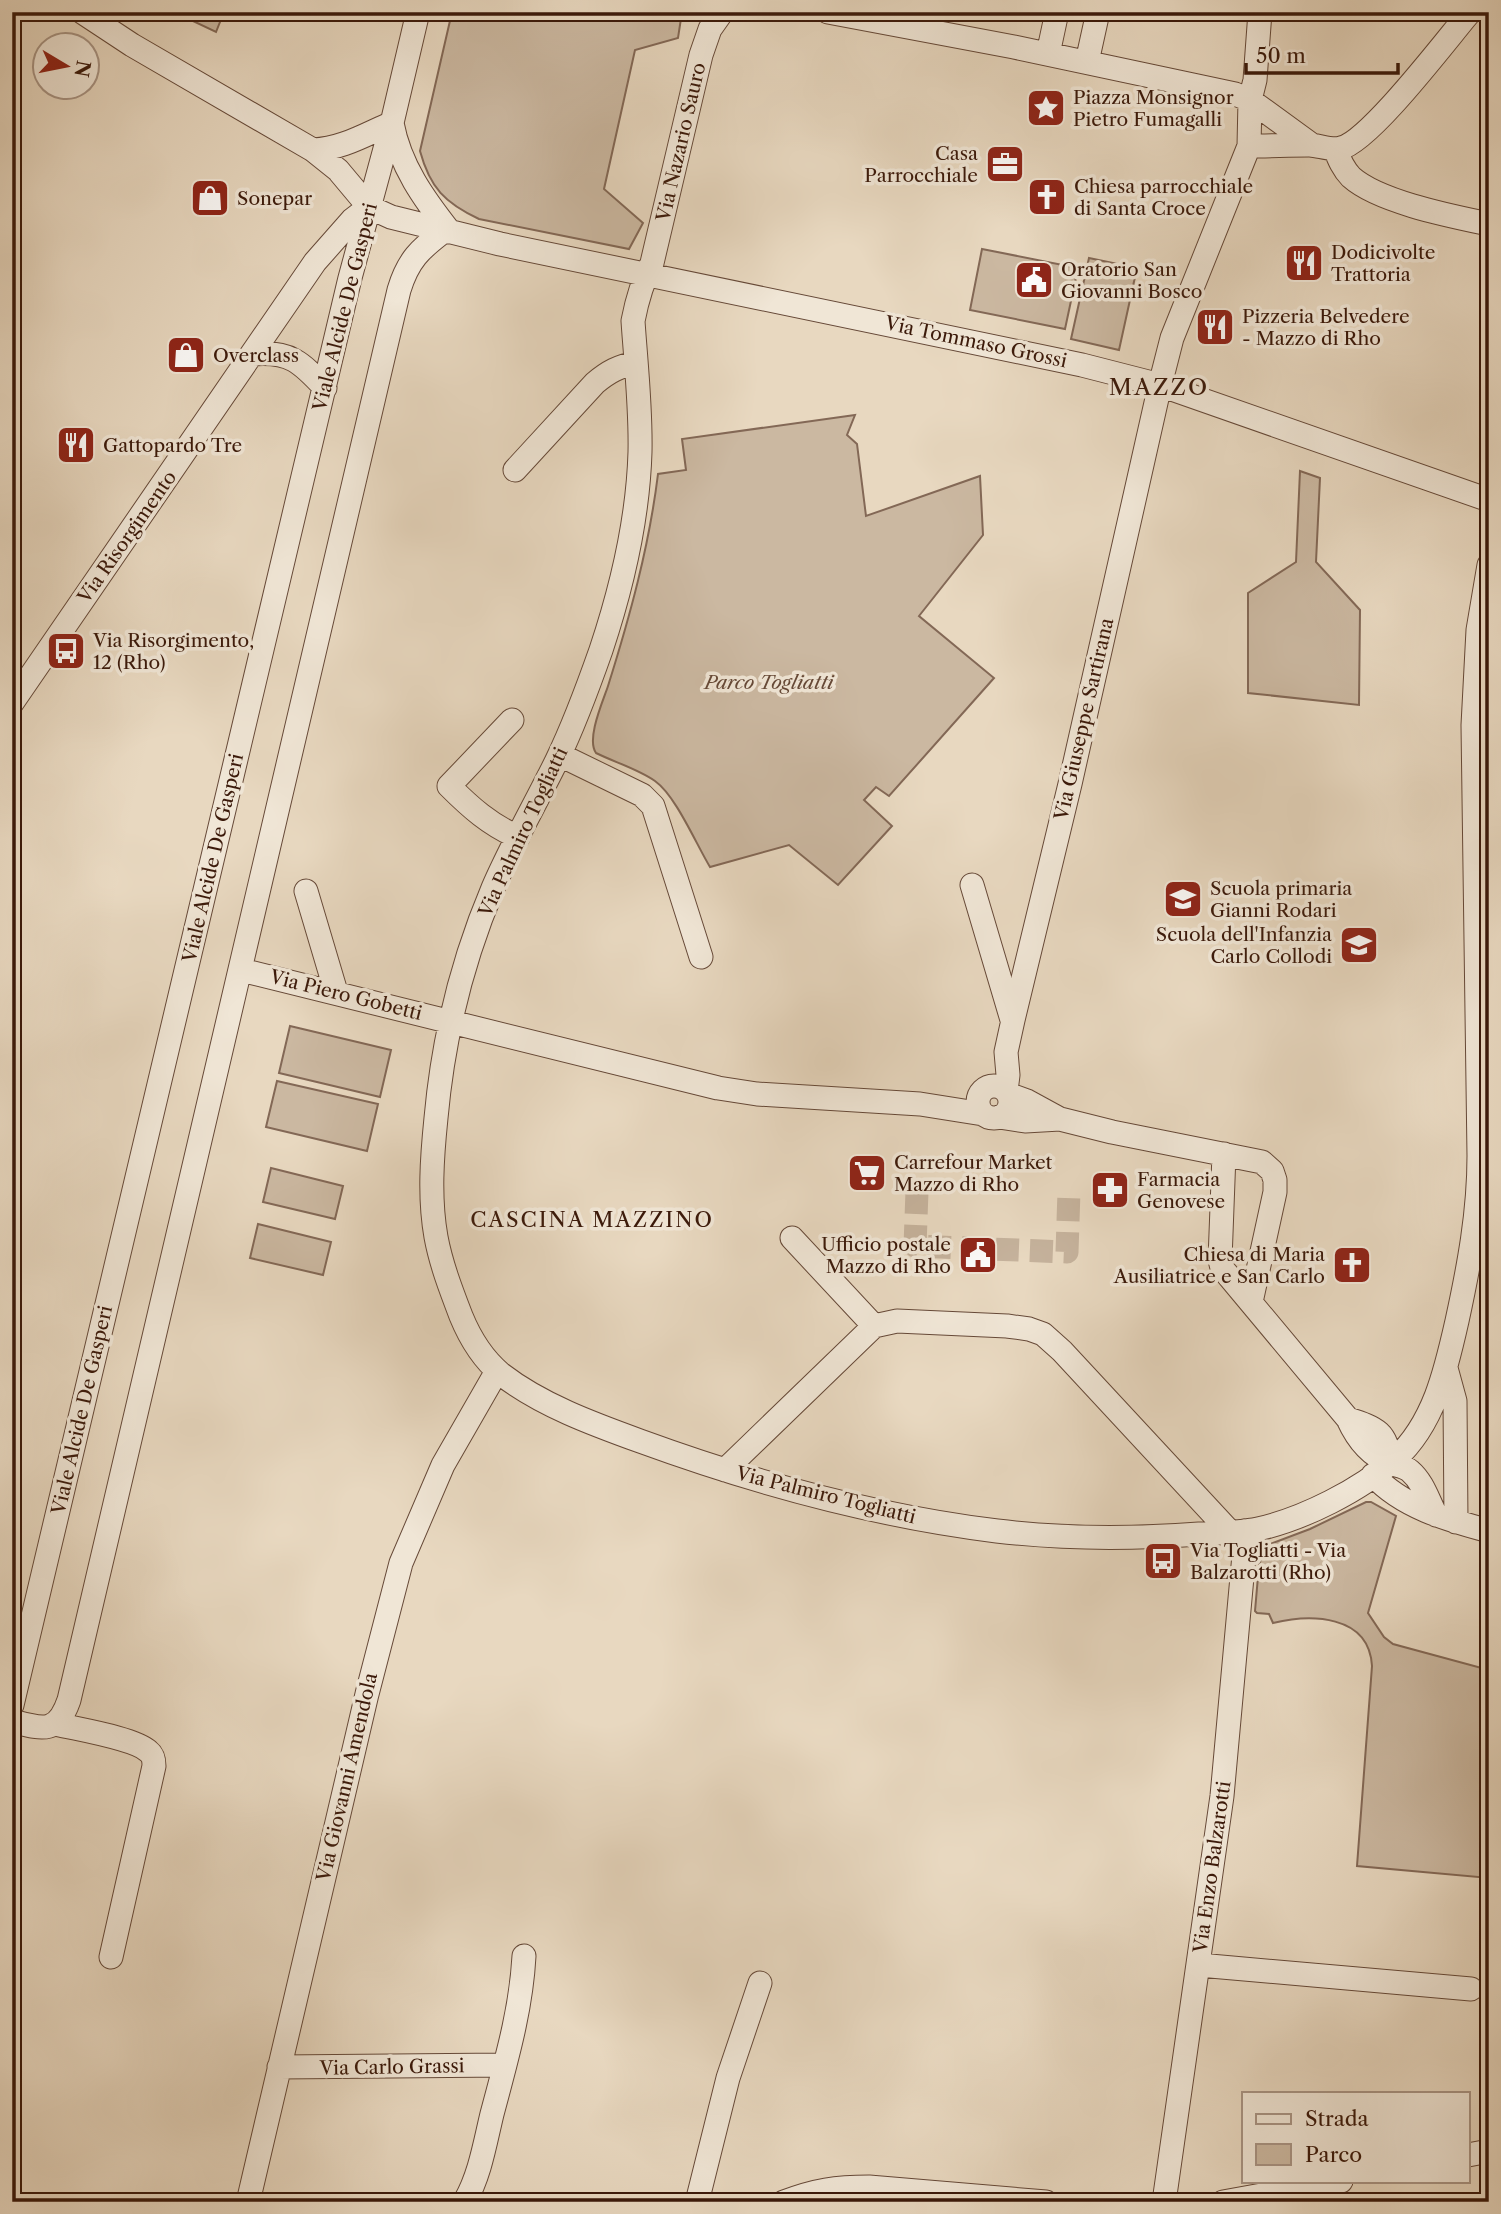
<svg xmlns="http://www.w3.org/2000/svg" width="1501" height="2214" viewBox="0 0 1501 2214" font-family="'Libre Caslon Text',serif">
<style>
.green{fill:#cbb8a1;stroke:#836856;stroke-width:2}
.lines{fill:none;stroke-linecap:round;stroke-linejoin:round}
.minor-tunnel{stroke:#c5b29c;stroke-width:23;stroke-dasharray:23 11;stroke-linecap:butt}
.minor-casing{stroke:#664938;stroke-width:25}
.minor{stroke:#f0e6d6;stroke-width:23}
.labels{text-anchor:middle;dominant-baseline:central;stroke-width:7;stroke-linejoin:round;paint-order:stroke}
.poi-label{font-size:19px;fill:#3b190a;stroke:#f0e6d6;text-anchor:start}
.street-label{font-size:19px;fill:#3b190a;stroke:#f0e6d6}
.park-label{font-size:19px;font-style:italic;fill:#664937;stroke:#f0e6d6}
.neighbourhood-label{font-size:21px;letter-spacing:2px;fill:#3b190a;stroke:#f0e6d6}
.quarter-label{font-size:23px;letter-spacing:2px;fill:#3b190a;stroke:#f0e6d6}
</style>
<rect width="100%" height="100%" fill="#e8d8c0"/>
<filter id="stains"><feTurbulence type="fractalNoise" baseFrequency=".00286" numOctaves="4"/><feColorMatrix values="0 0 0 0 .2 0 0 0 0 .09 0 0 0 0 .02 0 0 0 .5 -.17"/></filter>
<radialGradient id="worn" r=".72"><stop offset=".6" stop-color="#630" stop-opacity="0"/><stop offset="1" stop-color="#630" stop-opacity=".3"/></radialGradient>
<path class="green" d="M174,12H224L216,32Z
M452,12H682L678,38L635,50L604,189L643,223L629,249L479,219C445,203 430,188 420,151Z
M982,249L1078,268L1065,329L970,310Z
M1089,258L1137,268L1119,350L1071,339Z
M855,415L847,435L857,444L866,516L980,476L983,535L919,616L994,678L889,796L876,787L864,800L892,826L838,885L789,845L710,867C696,844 676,796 655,781C638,769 614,762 596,753C586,739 603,701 608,686C630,616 649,547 658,474L686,470L682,439Z
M1300,471L1320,478L1316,562L1360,610L1359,705L1248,693V593L1296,562Z
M290,1026L391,1050L380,1097L279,1073Z
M277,1081L378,1104L367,1151L266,1127Z
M271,1168L343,1186L335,1219L263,1202Z
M258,1224L331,1242L323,1275L250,1258Z
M1366,1502H1371L1396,1516L1368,1613L1384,1637L1393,1644L1489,1670V1878L1357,1866L1372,1666C1369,1614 1310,1614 1273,1623L1269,1614L1257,1613L1255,1611L1259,1565L1263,1553L1270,1544L1310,1529Z"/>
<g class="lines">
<path class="minor-tunnel" d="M917,1191L915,1246L1067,1252L1069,1191"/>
<g class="minor-casing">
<path id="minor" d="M82,12L132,45L313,150L338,170L369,207L391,217L500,244L1082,365L1160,385L1489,500
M722,12L710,29L701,55L652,263C642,282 637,300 633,321C636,365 641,408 640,452C638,519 622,587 601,650C588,687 574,725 557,760C536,803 512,844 493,888C462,961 443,1040 436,1118C432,1157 429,1198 436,1237C441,1264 451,1290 461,1316C470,1338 483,1359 501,1374C541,1405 593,1424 640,1441C755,1483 875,1516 997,1531C1064,1539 1131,1539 1199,1534C1218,1533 1239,1533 1258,1529C1303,1519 1361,1490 1395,1459C1434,1424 1446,1370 1457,1321C1469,1266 1479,1212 1479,1156L1473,725L1478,630L1489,565
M828,12L1014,47L1235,94L1250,100L1312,145
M1048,54L1057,12
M1087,62L1098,12
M392,123C400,166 424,199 450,232
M1249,146C1269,146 1289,145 1309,145C1319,145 1331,151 1341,148C1370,141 1447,39 1470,12
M1335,149C1339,159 1343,169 1351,177C1379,202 1451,216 1489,224
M313,150C342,149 366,134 392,123
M253,354C290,351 301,362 325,388
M515,470L595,383C608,372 619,366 636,363
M12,703L315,262L352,220L369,207
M512,720L449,786C470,807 490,825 518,837
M560,755L642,795L653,806L701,957
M972,885L1012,1020
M306,891L336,992
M241,970L718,1088L757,1094L920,1104L983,1114
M978 1102a16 16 0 1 1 32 0a16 16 0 1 1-32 0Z
M1006,1091L1008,1075L1006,1052L1013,1020L1070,784L1160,385L1172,338L1249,146L1250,100L1255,80L1260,12
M1008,1094L1027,1101L1060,1119L1112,1132L1262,1162L1272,1171L1275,1180V1192L1251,1302
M999,1117L1025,1121L1060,1119
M1224,1154L1220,1260L1222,1268L1348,1419C1357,1439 1369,1455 1390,1463C1397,1466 1404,1466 1410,1471C1423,1482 1428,1500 1436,1515
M792,1238L874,1326
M1446,1368L1455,1401L1456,1522
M1348,1419C1376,1428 1388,1432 1390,1464
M725,1470L874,1326L897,1321L1007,1326L1029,1329L1043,1334L1062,1351L1230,1532
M1373,1475C1402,1507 1448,1520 1489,1531
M12,1705L350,278L392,123L418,12
M12,1721C42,1729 57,1735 69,1700L399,290C408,260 420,249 444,231
M56,1724C76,1729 134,1738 148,1751C153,1755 154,1759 154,1766L111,1957
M1199,1965L1471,1989
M279,2067L505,2065
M1468,2155L1489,2151
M465,2201C480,2175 485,2143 492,2114C506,2061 521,2011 524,1956
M248,2202L367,1694L401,1563L443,1465L497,1371
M697,2202L728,2078L760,1983
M784,2202C815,2190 836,2187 869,2187L1046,2202
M1164,2202L1222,1796L1245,1544L1244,1531
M1223,2202L1341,2181"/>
</g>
<use href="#minor" class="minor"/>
</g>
<defs>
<g id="sight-square" transform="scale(2.0125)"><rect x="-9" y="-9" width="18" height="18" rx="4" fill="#8f2418" stroke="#f0e6d6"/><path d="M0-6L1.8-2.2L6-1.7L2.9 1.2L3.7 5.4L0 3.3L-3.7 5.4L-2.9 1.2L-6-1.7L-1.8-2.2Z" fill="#fff"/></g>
<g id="office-square" transform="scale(2.0125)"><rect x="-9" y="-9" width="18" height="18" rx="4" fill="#8f2418" stroke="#f0e6d6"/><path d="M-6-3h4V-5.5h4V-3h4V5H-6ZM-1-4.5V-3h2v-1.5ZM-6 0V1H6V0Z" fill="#fff"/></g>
<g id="church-square" transform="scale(2.0125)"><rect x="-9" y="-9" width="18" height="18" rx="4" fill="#8f2418" stroke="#f0e6d6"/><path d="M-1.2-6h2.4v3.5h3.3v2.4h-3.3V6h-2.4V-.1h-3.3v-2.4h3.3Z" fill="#fff"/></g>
<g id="shop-square" transform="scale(2.0125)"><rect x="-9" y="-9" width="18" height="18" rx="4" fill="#8f2418" stroke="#f0e6d6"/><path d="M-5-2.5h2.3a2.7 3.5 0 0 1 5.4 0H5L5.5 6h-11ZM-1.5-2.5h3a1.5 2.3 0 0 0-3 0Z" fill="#fff"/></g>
<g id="restaurant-square" transform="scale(2.0125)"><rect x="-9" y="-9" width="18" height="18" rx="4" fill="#8f2418" stroke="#f0e6d6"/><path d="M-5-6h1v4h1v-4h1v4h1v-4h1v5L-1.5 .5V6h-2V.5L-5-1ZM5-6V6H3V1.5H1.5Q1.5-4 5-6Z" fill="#fff"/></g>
<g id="civic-square" transform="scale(2.0125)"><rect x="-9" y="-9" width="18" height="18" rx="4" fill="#8f2418" stroke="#f0e6d6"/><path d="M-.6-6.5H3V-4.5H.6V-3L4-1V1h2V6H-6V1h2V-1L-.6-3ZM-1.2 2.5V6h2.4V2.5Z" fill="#fff"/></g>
<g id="bus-square" transform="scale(2.0125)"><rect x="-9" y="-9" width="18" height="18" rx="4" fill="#8f2418" stroke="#f0e6d6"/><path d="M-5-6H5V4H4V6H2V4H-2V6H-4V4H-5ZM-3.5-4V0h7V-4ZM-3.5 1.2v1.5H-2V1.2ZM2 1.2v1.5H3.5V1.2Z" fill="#fff"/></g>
<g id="school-square" transform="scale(2.0125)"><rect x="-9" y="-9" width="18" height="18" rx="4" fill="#8f2418" stroke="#f0e6d6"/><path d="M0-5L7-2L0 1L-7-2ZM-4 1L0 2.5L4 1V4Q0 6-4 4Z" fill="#fff"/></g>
<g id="supermarket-square" transform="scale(2.0125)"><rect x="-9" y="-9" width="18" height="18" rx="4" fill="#8f2418" stroke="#f0e6d6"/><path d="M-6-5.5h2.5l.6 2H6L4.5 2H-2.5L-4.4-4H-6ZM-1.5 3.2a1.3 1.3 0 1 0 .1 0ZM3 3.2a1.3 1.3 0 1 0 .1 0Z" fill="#fff"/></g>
<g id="pharmacy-square" transform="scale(2.0125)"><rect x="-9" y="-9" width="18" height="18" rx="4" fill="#8f2418" stroke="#f0e6d6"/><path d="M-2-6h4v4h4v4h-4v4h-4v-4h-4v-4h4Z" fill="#fff"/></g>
</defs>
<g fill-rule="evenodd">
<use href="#sight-square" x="1046" y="108"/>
<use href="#office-square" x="1005" y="164"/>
<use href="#church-square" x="1047" y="197"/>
<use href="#shop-square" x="210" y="198"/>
<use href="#restaurant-square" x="1304" y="263"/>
<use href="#civic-square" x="1034" y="280"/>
<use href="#restaurant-square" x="1215" y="327"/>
<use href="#shop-square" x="186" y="355"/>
<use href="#restaurant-square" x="76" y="445"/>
<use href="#bus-square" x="66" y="651"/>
<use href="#school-square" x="1183" y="899"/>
<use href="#school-square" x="1359" y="945"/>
<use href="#supermarket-square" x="867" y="1173"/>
<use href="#pharmacy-square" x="1110" y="1190"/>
<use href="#civic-square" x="978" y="1255"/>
<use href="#church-square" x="1352" y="1265"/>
<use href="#bus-square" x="1163" y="1561"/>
</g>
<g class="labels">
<g class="poi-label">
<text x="1073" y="97">Piazza Monsignor<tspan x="1073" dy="22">Pietro Fumagalli</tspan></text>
<text x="978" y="153" text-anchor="end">Casa<tspan x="978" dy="22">Parrocchiale</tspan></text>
<text x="1074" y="186">Chiesa parrocchiale<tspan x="1074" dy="22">di Santa Croce</tspan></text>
<text x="237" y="198">Sonepar</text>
<text x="1331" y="252">Dodicivolte<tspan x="1331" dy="22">Trattoria</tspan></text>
<text x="1061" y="269">Oratorio San<tspan x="1061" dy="22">Giovanni Bosco</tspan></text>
<text x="1242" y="316">Pizzeria Belvedere<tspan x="1242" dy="22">- Mazzo di Rho</tspan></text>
<text x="213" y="355">Overclass</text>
<text x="103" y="445">Gattopardo Tre</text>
<text x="93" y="640">Via Risorgimento,<tspan x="93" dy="22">12 (Rho)</tspan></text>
<text x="1210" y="888">Scuola primaria<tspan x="1210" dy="22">Gianni Rodari</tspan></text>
<text x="1332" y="934" text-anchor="end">Scuola dell'Infanzia<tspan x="1332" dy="22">Carlo Collodi</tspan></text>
<text x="894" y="1162">Carrefour Market<tspan x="894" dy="22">Mazzo di Rho</tspan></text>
<text x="1137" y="1179">Farmacia<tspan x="1137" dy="22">Genovese</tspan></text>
<text x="951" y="1244" text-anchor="end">Ufficio postale<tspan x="951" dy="22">Mazzo di Rho</tspan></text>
<text x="1325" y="1254" text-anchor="end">Chiesa di Maria<tspan x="1325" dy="22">Ausiliatrice e San Carlo</tspan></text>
<text x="1190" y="1550">Via Togliatti - Via<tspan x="1190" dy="22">Balzarotti (Rho)</tspan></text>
</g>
<g class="street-label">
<text transform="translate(681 142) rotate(-77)">Via Nazario Sauro</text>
<text transform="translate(345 307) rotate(-76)">Viale Alcide De Gasperi</text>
<text transform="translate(976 342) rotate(12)">Via Tommaso Grossi</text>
<text transform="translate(127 537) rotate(-55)">Via Risorgimento</text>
<text transform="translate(1084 719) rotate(-77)">Via Giuseppe Sartirana</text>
<text transform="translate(523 832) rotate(-65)">Via Palmiro Togliatti</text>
<text transform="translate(213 858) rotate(-77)">Viale Alcide De Gasperi</text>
<text transform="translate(346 995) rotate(14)">Via Piero Gobetti</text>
<text transform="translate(82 1410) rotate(-77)">Viale Alcide De Gasperi</text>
<text transform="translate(826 1495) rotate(14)">Via Palmiro Togliatti</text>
<text transform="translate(347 1777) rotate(-77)">Via Giovanni Amendola</text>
<text transform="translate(1212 1867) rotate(-82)">Via Enzo Balzarotti</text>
<text transform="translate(392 2067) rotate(-1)">Via Carlo Grassi</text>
</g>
<g class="park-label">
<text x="769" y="682">Parco Togliatti</text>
</g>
<g class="neighbourhood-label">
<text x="592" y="1219">CASCINA MAZZINO</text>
</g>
<g class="quarter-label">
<text x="1159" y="387">MAZZO</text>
</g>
</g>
<rect width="1501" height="2214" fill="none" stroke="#e8d8c0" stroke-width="42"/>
<rect x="14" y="14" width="1473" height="2186" fill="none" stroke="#3b190a" stroke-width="3.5"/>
<rect x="21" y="21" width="1459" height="2172" fill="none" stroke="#3b190a" stroke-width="2"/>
<rect x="1242" y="2092" width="228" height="91" fill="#f0e6d6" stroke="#a89484" stroke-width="2"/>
<rect x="1256" y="2114" width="35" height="10" fill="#f0e6d6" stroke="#a89484" stroke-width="2"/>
<text x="1305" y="2126" font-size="21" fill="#3b190a">Strada</text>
<rect x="1256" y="2144" width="35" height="21" fill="#cbb8a1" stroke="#a89484" stroke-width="2"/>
<text x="1305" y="2162" font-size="21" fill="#3b190a">Parco</text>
<g transform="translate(66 66) rotate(100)"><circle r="33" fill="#f0e6d6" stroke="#a89484" stroke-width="2"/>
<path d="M0-5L12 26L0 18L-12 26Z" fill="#8f2418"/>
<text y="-10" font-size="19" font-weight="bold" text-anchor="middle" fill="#3b190a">N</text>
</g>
<path d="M1246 63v10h152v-10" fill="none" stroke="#3b190a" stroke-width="3.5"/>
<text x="1256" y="63" font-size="21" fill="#3b190a" stroke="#f0e6d6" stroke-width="5" paint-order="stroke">50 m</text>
<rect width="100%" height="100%" filter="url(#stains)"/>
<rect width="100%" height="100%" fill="url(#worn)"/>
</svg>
